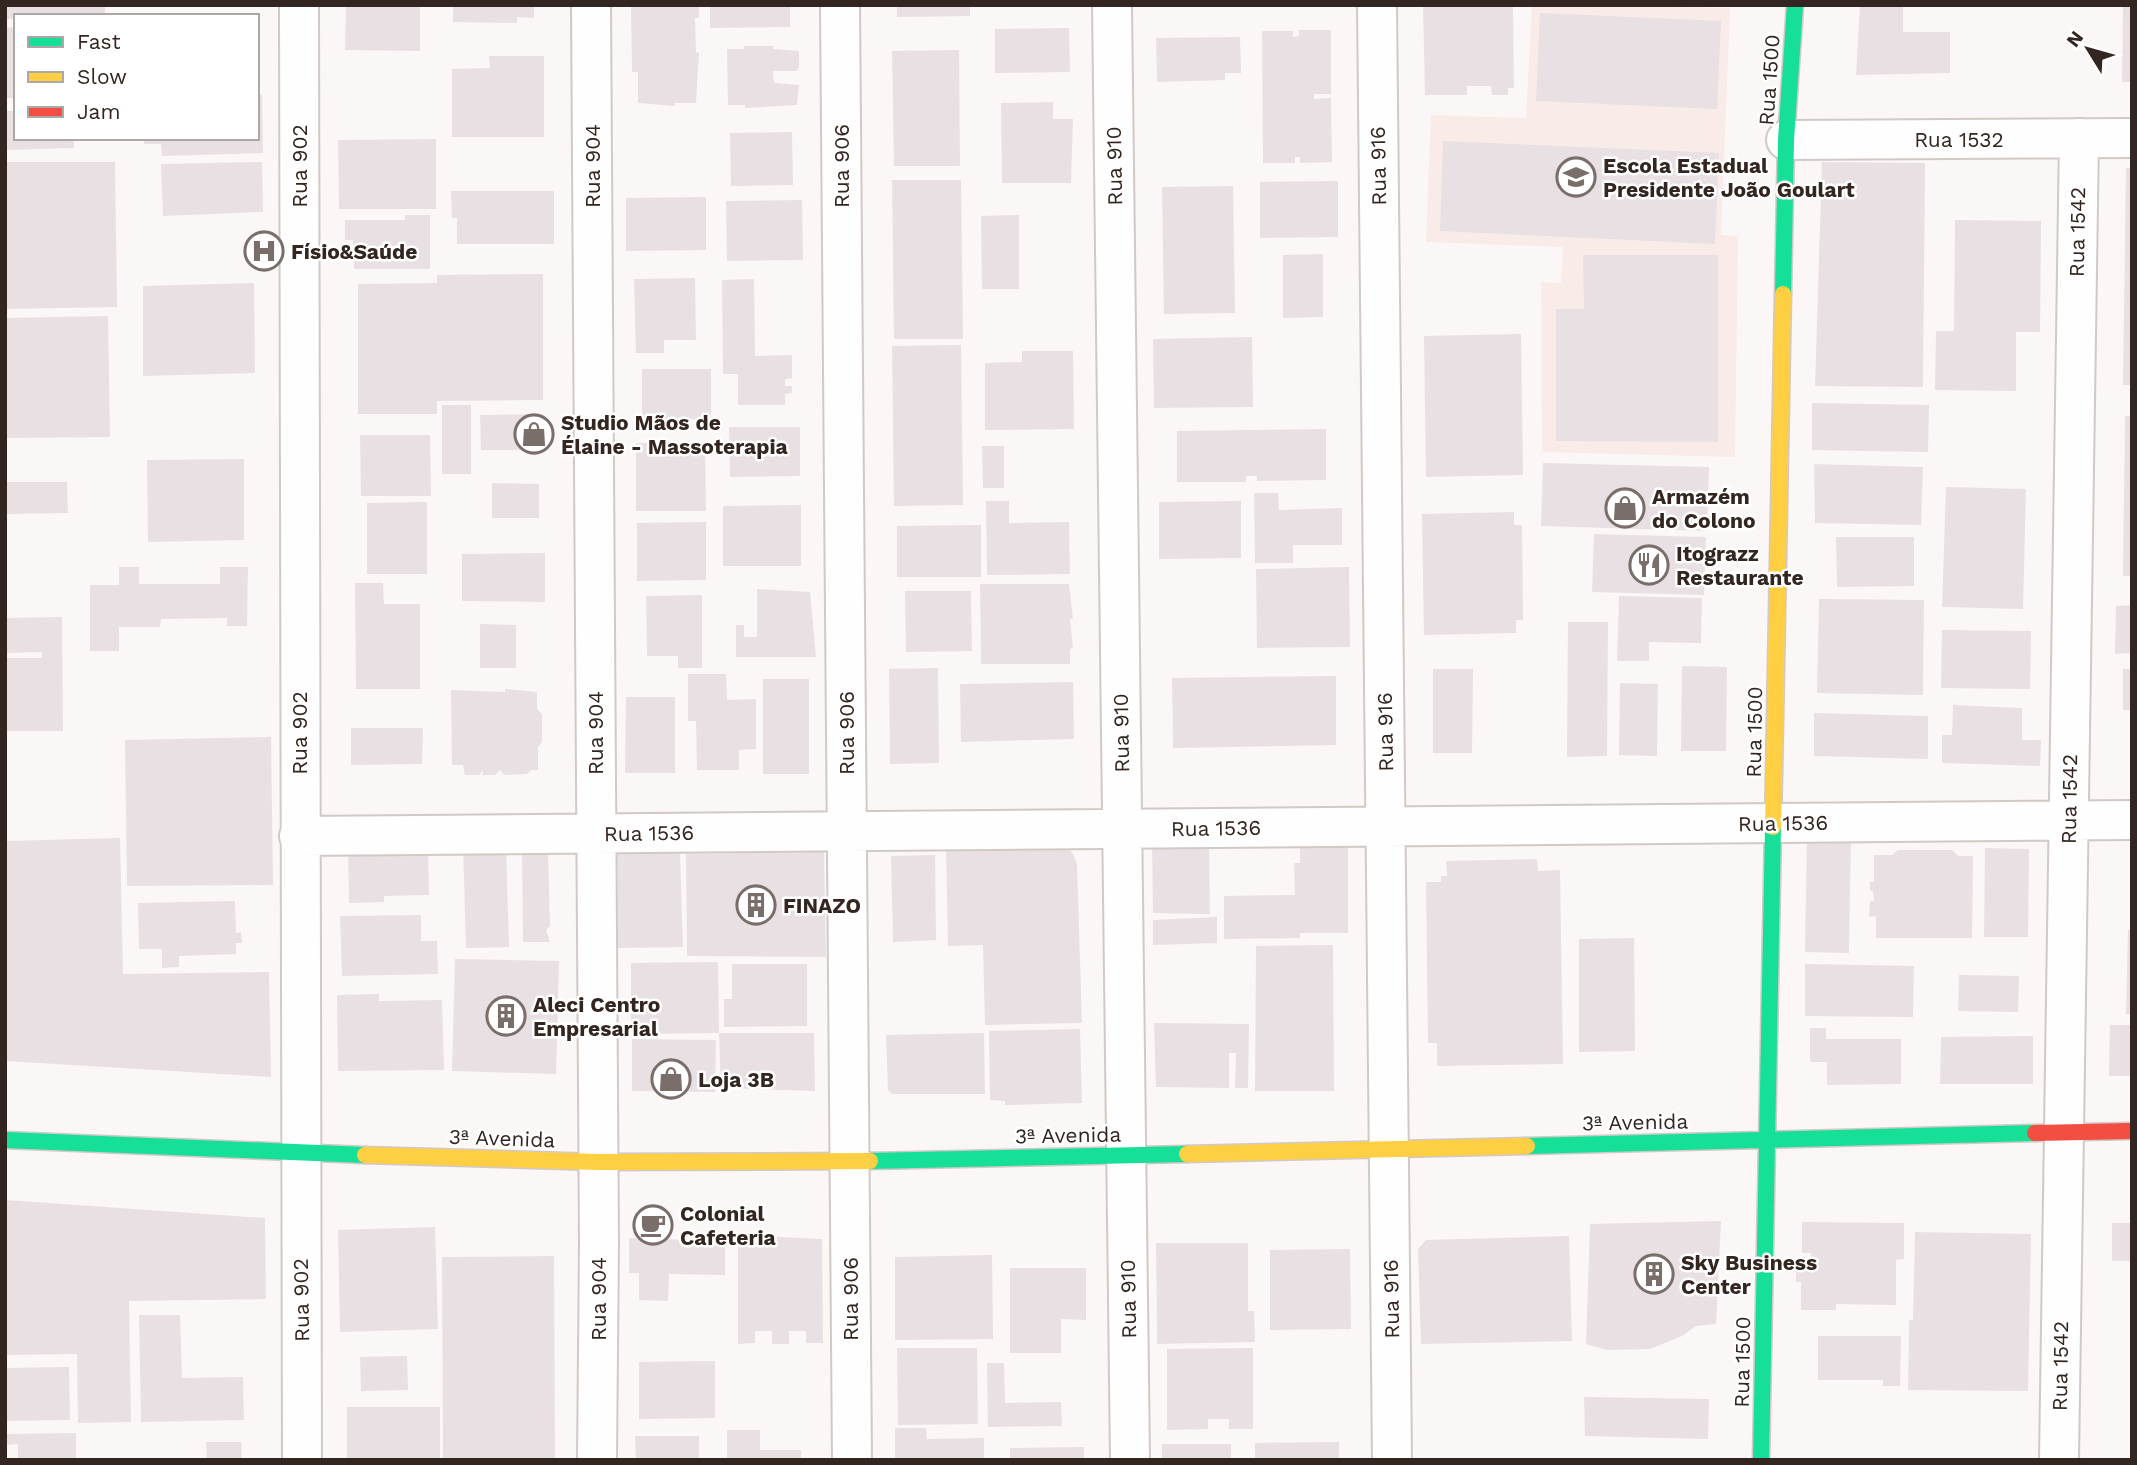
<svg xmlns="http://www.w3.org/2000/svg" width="2137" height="1465" viewBox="0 0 2137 1465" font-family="'Work Sans',sans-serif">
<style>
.education{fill:#f9ebe8}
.building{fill:#e9e0e4}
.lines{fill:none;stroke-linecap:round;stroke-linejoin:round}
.street-casing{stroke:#d1c9c5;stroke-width:42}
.fast-casing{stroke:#d1c9c5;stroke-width:19}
.slow-casing{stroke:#d1c9c5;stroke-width:19}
.jam-casing{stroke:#d1c9c5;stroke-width:19}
.street{stroke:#fefefe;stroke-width:38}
.fast{stroke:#16e098;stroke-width:16}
.slow{stroke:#ffcf43;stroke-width:16}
.jam{stroke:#f24e42;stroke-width:16}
.labels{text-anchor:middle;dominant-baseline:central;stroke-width:5;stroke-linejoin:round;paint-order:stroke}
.street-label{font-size:21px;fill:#33251f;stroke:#fff}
.poi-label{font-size:21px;font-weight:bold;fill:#33251f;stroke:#fff;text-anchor:start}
</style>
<rect width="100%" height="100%" fill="#fbf7f6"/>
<path class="education" d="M1532,5L1730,8L1721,235L1738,236L1735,457L1542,452L1541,282L1561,283L1563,247L1426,242L1431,115L1526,118Z"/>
<path class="building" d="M5,5H105V16H16V19H5Z
M346,5H420V51L345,50Z
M453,5H534V18L517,17V23L453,22Z
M631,5H699V18H695L696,53L699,52L696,103H675V106L638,103V72H632Z
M710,5H790V27L710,28Z
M897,5H970V16L897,17Z
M1423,5H1513L1514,88H1508V95H1492L1491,86H1467V95H1425Z
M1860,5H1903V32H1950V73L1856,75Z
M2123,5H2132V82H2122Z
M1540,13L1721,21L1717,109L1536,101Z
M5,27L16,28V98H5Z
M1069,28L1070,72L995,73V29Z
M1299,30H1331V94H1314V99L1331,98L1332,162L1300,163V157H1295V163H1263L1262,31H1293V37L1299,36Z
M1240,37L1241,73H1225V80L1157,82L1156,38Z
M744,46H773V49L799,51V68L796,71H773L774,83L799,85L797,105L745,108V105H728L727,49H744Z
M959,50L960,166H894L892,51Z
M489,56H544V137H452V69L490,68Z
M257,95H262L263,153L162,156L161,144H144V138H257Z
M1053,102V119H1073L1071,183H1002L1001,103Z
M5,111H16V138H74V148L5,150Z
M792,132L793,185L731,186L730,133Z
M436,139V209H339L338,140Z
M1443,141L1719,153L1715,244L1440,231Z
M5,162H115L117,307L5,309Z
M262,162L263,212L163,216L161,164Z
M1822,162L1925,163L1923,387L1815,386Z
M2126,168H2132V385H2123Z
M892,180H961L963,339H894Z
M1338,181V237L1260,238V182Z
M1233,186L1235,313L1164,314L1162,187Z
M451,191H554V244H457V218H452Z
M706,197V250L626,251V198Z
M802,200L803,260L727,261L726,201Z
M405,215H430V269H354L353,240H345V220H405Z
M1019,215V289H982L981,216Z
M1955,220L2041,221L2040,332H2016V391L1935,390L1936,331H1954Z
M1323,254V317L1283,318V255Z
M1583,255H1718V442L1556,441V309H1584Z
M543,274V400L437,401V414H358V284L437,283V275Z
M695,278L696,340H664V353H636L634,279Z
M754,279L755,356L792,355V378L785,379V386H792V393L785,394V405H738V374H723L722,280Z
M254,283L255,373L143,376V286Z
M108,316L110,437L5,438V318Z
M1521,334L1523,475L1426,477L1424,336Z
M1252,337L1253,407L1154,408L1153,339Z
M961,345L963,505L894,506L892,346Z
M1022,351H1073L1074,429L985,430V363L1022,362Z
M642,369H711V419L642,420Z
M1812,403L1929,405L1928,452L1812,450Z
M442,405H471V474H442Z
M540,414V450H481L480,415Z
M2125,416H2132V576H2123Z
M729,427H800V476L730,477Z
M1326,429V480L1257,481V476H1246V482H1177V431Z
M360,435H430L431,496H361Z
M705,442L706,511H636V443Z
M982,446H1004V488H983Z
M244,459V540L148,542L147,460Z
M1543,463L1709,467L1707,531L1541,526Z
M1814,464L1923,467L1921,525L1815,523Z
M5,482H67L68,513L5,514Z
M492,483L539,484V518H492Z
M1946,487L2026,489L2023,609L1942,607Z
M1254,493H1278L1279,510L1342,508V545H1293V563H1255Z
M986,501H1009V523L1069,522L1070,574L987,575Z
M1241,501V558L1159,559V502Z
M427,502V574H367V503Z
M801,505V566H723V506Z
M1514,512V525H1522L1523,620H1516V633L1424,635L1422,514Z
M706,522V580L637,581V523Z
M981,525V577H897V526Z
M1594,534L1706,537L1704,595L1592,592Z
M1836,537H1914V586L1837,587Z
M545,553V602L462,601V554Z
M119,567H139V584H220V567H248L247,626H227V618L161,619L160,627H119V651H90V585H119Z
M1349,567L1350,647L1257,648L1256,569Z
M355,583H383L384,604H420V689H356Z
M980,584H1069L1073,619H1070L1073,648L1070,649V664H981Z
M757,589L810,592L816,657H736V625H744V637H757Z
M905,591H971L972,651L906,652Z
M702,595V668H678V656H647L646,596Z
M1619,596L1702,598L1701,643L1649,642V661H1617Z
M1819,599L1924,600L1923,695L1817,693Z
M2132,605V653L2115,654L2116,606Z
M62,617L63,731H5V658H42V652L5,653V618Z
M1568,622H1608L1607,756L1567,757Z
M480,624L516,625V668H480Z
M1942,630L2031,631L2030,689L1941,688Z
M1682,666L1727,667L1726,751H1681Z
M938,668L939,763L890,764L889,669Z
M1433,669H1473L1472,753H1433Z
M2123,669H2132V710H2123Z
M688,674H726L727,700L756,699V749L739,750V770H697L696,721H688Z
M1336,676V745L1173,748L1172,678Z
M763,679H809V774H763Z
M1073,682L1074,739L961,742L960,684Z
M1620,683L1658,684L1657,756L1619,755Z
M505,689L537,692V709L542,714V742L538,747V770H531L527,774L504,775L500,770L495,775H483V771L479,775H465L463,765H452L451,690L505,692Z
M626,697H675V773H625Z
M1953,705L2022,708V740H2041L2040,766L1942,763V735H1952Z
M1814,713L1928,716V759L1814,756Z
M351,728H423L422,764L351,765Z
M271,737L273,885L127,886L125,740Z
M1807,834H1851L1849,953L1805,952Z
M120,838L123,974L269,972L271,1077L5,1061V841Z
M1300,840H1348V933H1300V938L1224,939V896L1295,895L1294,863H1300Z
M1209,843L1210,914L1153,913L1152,844Z
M506,844L509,947L466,948L463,845Z
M946,846L1067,847L1073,854L1077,864L1082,1023L985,1025L983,945L948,946Z
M428,848L429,895L384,896V902L349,903L348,850Z
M1985,848L2029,849L2028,937H1984Z
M1898,850H1952L1958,856H1973L1972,938H1876V916L1869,917L1870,901H1874L1873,891H1870V882H1874V855H1892Z
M617,852L680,853L683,947L618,948Z
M824,852L826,957L687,956L686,854Z
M522,853H548L550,926L546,930L550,942H523Z
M935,855L936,940L893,942L891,856Z
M1537,859L1538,871L1560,870L1563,1064L1437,1066V1043H1428L1426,882H1441V876H1447L1446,861Z
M235,901L236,933L241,932L242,943H236V954L179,956V967L162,968V949H139L138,903Z
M421,915V941H437L438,974L342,976L340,916Z
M1217,917V943L1153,945V920Z
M2128,930H2132V1014H2126Z
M1634,938L1635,1051L1579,1052V939Z
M1333,945L1334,1091H1255L1256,946Z
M455,959L559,961L556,1074L452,1071Z
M718,962L719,1033L631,1034V963Z
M732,964H807V1026L724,1027V999H732Z
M1805,964L1914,966L1913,1017L1805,1016Z
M1959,975L2019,976L2018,1012L1958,1011Z
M379,994V1001L442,1000L444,1070L338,1071L337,995Z
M1154,1023L1249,1024L1248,1088H1235L1236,1053H1229V1088L1156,1087Z
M2110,1025H2132V1076H2109Z
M1810,1028H1826V1039H1901V1084L1827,1085V1062H1810Z
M1080,1029L1082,1103L1005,1105V1101L990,1100L989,1031Z
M719,1033H814L815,1091L721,1088Z
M984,1033L985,1094H892L888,1090L886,1035Z
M2033,1036V1084H1940L1941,1037Z
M632,1039L716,1040L715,1092L632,1091Z
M5,1200L265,1218L266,1299L129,1301L131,1422L78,1423L77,1354L5,1355Z
M1721,1221L1716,1324L1696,1326L1682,1336L1650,1349L1607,1350L1586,1344L1590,1224Z
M1802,1222L1904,1223V1259L1896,1260V1305L1836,1304V1310H1801V1282H1796V1263H1810L1811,1253H1802Z
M2112,1223H2132V1261H2112Z
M435,1227L438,1329L340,1332L338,1230Z
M1915,1232L2031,1234L2028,1391L1908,1390L1909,1320H1913Z
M738,1235L822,1239L823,1343H806V1331H789V1344H772V1331H755V1343L738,1344Z
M1569,1236L1572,1341L1421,1344L1418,1249L1426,1240Z
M629,1238L725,1241V1275L669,1274L668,1301L639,1300V1273H629Z
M1156,1243H1248V1311H1254L1255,1342L1157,1344Z
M1350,1249L1351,1329L1270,1330V1250Z
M992,1255L993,1339L895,1340V1257Z
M554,1256L555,1460H443L442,1257Z
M1010,1268H1086V1320L1061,1319V1353H1010Z
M139,1315H180L182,1378L243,1377L244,1420L141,1422Z
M1818,1336H1901L1900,1386H1883V1380H1818Z
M897,1348H977L978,1424L898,1425Z
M1253,1348V1429H1229V1419H1208V1429L1167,1430V1349Z
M407,1356L408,1390L361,1391L360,1357Z
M715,1361V1418L639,1419V1362Z
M987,1363H1004L1005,1403L1061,1402L1062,1426L988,1427Z
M69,1367L70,1420L5,1421V1368Z
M1584,1397L1709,1399L1708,1439L1585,1436Z
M347,1407H440V1460H347Z
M895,1428H926L927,1439L984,1438V1460H895Z
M727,1430H760V1450H801V1460H727Z
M76,1433V1460H18V1444L5,1445V1434Z
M635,1436H699V1460H636Z
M206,1442H241L242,1460H207Z
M1339,1442V1460H1255V1443Z
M1162,1444H1231V1460H1162Z
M1084,1447V1460H1010V1448Z"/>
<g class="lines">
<g class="street-casing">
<path id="street" d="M299,5L302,1460
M591,5L599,1243L597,1460
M840,5L852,1460
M1112,5L1130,1460
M1377,5L1392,1460
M1786,140L2132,138
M299,836L2132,820
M2059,1460L2079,138"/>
</g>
<g class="fast-casing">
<path id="fast" d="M1783,294L1786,140L1795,5
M5,1140L365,1155
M1527,1146L2035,1133
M870,1161L1187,1154
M1761,1460L1773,827"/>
</g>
<g class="slow-casing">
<path id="slow" d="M1773,827L1783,294
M1187,1154L1527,1146
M365,1155L598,1162L870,1161"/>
</g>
<g class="jam-casing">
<path id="jam" d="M2035,1133L2132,1131"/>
</g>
<use href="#street" class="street"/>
<use href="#fast" class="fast"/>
<use href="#slow" class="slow"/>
<use href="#jam" class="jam"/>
</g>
<defs>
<g id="school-ring" transform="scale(2.0125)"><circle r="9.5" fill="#fff" stroke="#796e6a" stroke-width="1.5"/><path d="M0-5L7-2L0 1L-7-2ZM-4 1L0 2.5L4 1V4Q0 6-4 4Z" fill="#796e6a"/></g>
<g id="hospital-ring" transform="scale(2.0125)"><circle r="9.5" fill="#fff" stroke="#796e6a" stroke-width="1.5"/><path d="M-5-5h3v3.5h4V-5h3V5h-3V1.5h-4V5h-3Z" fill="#796e6a"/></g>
<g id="shop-ring" transform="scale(2.0125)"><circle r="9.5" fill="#fff" stroke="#796e6a" stroke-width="1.5"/><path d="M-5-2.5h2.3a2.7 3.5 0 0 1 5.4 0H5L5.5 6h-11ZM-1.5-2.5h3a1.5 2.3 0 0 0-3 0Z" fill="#796e6a"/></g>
<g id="restaurant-ring" transform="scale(2.0125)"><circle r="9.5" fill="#fff" stroke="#796e6a" stroke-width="1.5"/><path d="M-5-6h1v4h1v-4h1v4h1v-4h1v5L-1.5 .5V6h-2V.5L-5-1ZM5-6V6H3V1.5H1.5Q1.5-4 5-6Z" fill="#796e6a"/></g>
<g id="building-ring" transform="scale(2.0125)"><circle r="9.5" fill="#fff" stroke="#796e6a" stroke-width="1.5"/><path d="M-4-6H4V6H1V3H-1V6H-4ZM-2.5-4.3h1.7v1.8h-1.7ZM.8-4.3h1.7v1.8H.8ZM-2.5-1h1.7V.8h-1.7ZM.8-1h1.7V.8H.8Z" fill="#796e6a"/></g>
<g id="cafe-ring" transform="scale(2.0125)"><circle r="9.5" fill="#fff" stroke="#796e6a" stroke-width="1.5"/><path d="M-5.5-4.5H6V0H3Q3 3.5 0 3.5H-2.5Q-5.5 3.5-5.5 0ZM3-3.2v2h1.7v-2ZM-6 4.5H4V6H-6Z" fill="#796e6a"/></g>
</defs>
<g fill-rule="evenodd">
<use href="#school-ring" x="1576" y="177"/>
<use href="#hospital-ring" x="264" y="251"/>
<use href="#shop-ring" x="534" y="434"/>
<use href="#shop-ring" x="1625" y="508"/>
<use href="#restaurant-ring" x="1649" y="565"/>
<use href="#building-ring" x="756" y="905"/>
<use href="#building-ring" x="506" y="1016"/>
<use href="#shop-ring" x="671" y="1079"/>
<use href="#cafe-ring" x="653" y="1225"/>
<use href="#building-ring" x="1654" y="1274"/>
</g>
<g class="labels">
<g class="street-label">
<text transform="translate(1769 80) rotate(-86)">Rua 1500</text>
<text x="1959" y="139">Rua 1532</text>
<text transform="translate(299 166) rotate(-90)">Rua 902</text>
<text transform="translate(592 166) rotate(-90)">Rua 904</text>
<text transform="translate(841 166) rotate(-90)">Rua 906</text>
<text transform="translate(1114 166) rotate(-91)">Rua 910</text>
<text transform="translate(1378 166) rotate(-91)">Rua 916</text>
<text transform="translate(2077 232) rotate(-89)">Rua 1542</text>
<text transform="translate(1385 732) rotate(-91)">Rua 916</text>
<text transform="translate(1754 732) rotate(-89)">Rua 1500</text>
<text transform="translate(299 733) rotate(-90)">Rua 902</text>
<text transform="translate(595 733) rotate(-90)">Rua 904</text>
<text transform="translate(846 733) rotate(-90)">Rua 906</text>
<text transform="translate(1121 733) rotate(-91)">Rua 910</text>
<text transform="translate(2069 799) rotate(-89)">Rua 1542</text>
<text transform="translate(1783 823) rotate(-1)">Rua 1536</text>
<text transform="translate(1216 828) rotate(-1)">Rua 1536</text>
<text transform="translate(649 833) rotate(-1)">Rua 1536</text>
<text transform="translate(1635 1122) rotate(-1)">3ª Avenida</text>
<text transform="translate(1068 1135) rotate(-1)">3ª Avenida</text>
<text transform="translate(502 1138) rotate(2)">3ª Avenida</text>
<text transform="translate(598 1299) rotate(-90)">Rua 904</text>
<text transform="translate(850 1299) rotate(-90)">Rua 906</text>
<text transform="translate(1128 1299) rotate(-91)">Rua 910</text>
<text transform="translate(1391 1299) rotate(-91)">Rua 916</text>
<text transform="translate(301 1300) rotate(-91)">Rua 902</text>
<text transform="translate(1742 1362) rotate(-89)">Rua 1500</text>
<text transform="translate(2060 1366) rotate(-89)">Rua 1542</text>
</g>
<g class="poi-label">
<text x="1603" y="165">Escola Estadual<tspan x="1603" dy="24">Presidente João Goulart</tspan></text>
<text x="291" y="251">Físio&amp;Saúde</text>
<text x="561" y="422">Studio Mãos de<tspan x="561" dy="24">Élaine - Massoterapia</tspan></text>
<text x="1652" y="496">Armazém<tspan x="1652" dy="24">do Colono</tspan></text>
<text x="1676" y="553">Itograzz<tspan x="1676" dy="24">Restaurante</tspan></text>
<text x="783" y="905">FINAZO</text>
<text x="533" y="1004">Aleci Centro<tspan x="533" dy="24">Empresarial</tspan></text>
<text x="698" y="1079">Loja 3B</text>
<text x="680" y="1213">Colonial<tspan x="680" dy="24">Cafeteria</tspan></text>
<text x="1681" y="1262">Sky Business<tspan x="1681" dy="24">Center</tspan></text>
</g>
</g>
<rect width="2137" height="1465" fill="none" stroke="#33251f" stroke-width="14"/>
<rect x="14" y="14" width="245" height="126" fill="#ffffff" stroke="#ada8a5" stroke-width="2"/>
<rect x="28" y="37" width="35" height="10" fill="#16e098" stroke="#ada8a5" stroke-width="2"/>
<text x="77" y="49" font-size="21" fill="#33251f">Fast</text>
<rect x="28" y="72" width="35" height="10" fill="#ffcf43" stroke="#ada8a5" stroke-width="2"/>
<text x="77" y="84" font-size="21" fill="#33251f">Slow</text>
<rect x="28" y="107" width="35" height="10" fill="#f24e42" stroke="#ada8a5" stroke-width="2"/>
<text x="77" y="119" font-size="21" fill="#33251f">Jam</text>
<g transform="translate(2088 49) rotate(307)" stroke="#ffffff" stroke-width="5" paint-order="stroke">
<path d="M0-5L12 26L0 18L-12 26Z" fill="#33251f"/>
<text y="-10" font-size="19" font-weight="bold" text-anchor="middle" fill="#33251f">N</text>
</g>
</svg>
